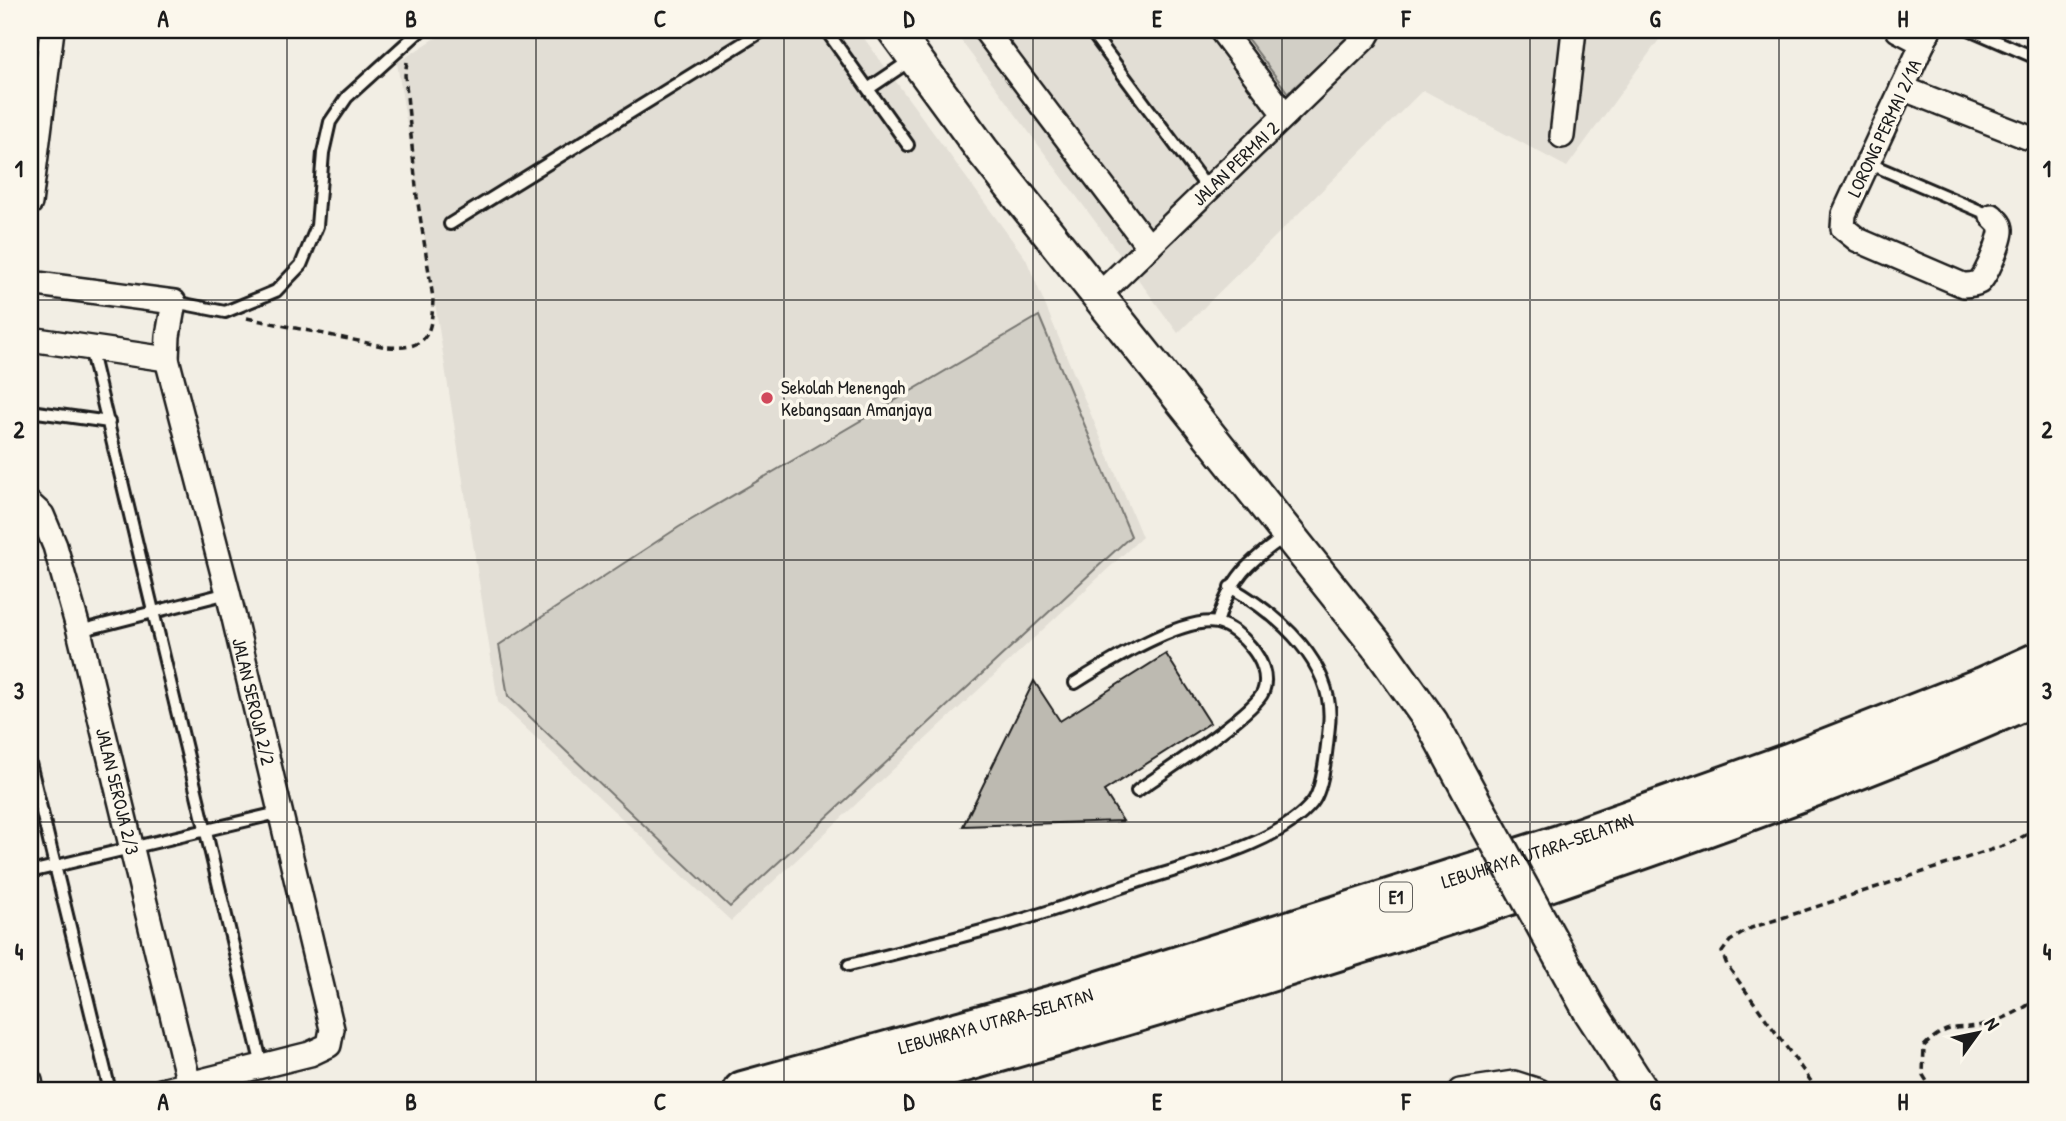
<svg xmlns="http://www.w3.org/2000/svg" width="2066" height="1121" viewBox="0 0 2066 1121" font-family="'Patrick Hand',sans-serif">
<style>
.built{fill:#e2ded5}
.green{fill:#d2cfc6;stroke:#777671;stroke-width:2}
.building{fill:#bdbab1;stroke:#1c1c1c;stroke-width:2}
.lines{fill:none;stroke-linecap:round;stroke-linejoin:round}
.lane-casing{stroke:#1c1c1c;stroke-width:16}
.street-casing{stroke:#1c1c1c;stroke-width:28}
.secondary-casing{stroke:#1c1c1c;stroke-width:37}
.highway-casing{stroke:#1c1c1c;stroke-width:44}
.path{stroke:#1c1c1c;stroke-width:3.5;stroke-dasharray:7 5;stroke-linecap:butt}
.lane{stroke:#fbf7ec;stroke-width:10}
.street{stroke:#fbf7ec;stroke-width:23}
.secondary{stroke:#fbf7ec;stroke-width:32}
.highway{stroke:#fbf7ec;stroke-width:38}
.secondary-bridge-casing{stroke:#1c1c1c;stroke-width:37;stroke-linecap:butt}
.secondary-bridge{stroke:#fbf7ec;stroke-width:32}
.grid{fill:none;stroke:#1c1c1c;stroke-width:2;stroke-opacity:0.55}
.poi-dot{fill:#d1495b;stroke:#fbf7ec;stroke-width:2.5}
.labels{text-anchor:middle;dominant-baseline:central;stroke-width:7;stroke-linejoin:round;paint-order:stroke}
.shield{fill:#fbf7ec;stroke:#5f5e5a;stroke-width:2}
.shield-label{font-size:18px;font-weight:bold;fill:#1c1c1c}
.street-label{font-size:19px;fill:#1c1c1c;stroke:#fbf7ec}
.poi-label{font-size:19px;fill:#1c1c1c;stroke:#fbf7ec;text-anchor:start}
.neatline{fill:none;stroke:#1c1c1c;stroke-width:2.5}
.grid-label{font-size:23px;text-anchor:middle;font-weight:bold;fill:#1c1c1c}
</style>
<rect width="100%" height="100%" fill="#f2eee4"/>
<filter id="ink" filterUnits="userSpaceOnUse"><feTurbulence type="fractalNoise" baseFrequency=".0143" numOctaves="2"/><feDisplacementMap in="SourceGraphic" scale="14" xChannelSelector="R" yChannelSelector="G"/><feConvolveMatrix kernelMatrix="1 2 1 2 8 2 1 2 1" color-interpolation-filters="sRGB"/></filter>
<g filter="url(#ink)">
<path class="built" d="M448,30H858L1026,259L1142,537L731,921L498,702L397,63Z
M953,30H1666L1567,167L1423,90L1178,333Z"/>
<path class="green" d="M1241,30H1358L1288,93Z
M1039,316L1131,536L730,907L508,696L499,645L679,527Z"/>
<path class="building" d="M1166,654L1210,723L1104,791L1123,821L963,826L1034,681L1060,721Z"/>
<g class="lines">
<g class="lane-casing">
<path id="lane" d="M826,30L908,145
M1090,30L1208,189
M1971,30L2036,58
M868,89L911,60
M1868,163L1992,216
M450,224L764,30
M174,302L225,312L276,291L301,265L317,226L323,153L330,122L347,97L421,30
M90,348L262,1066
M30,411L109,422
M1217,623C1230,578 1249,561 1287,535
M79,631L228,593
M1075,683C1104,665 1182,616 1217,623C1230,626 1243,637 1251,647C1261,659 1269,676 1263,692C1254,714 1161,774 1137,791
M30,763L110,1091
M30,872L282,812
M849,965C901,952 952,939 1004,925C1050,912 1095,896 1140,881C1192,864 1278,845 1312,803C1324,789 1327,744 1329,726C1336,664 1279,615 1230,587"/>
</g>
<g class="street-casing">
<g id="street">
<path d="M985,30L1149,247"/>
<path d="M1221,30L1285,115"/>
<path d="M1898,30L1923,43"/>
<path d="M1929,30L1844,214L1843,228L1858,240L1963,285C1968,285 1974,285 1979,282C1986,277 2002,238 2001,230C2001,224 1996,220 1992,216"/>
<path d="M1902,88L2027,137"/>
<path d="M1562,136L1574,30"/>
<path d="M30,203L52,30"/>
<path id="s1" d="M30,283L174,302L168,336L167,359L228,593L332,1029L329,1045L310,1054L161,1091"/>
<path id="s2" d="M1098,296L1366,37L1370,30"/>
<path d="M30,339L167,359"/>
<path id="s3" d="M30,504L42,515L55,546L79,631L189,1084"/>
<path d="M30,1081L32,1091"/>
<path d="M1460,1091L1514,1083L1539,1091"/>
</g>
</g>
<g class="secondary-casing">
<path id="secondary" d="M894,30L982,150L1378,647L1432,723L1478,808
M1590,1011L1642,1091"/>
</g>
<g class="highway-casing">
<g id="highway">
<path id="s4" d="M743,1091L1068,1001L1562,844L1789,763L1983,687L2036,663"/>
<path d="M862,1091C1110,1022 1357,949 1600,864C1748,813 1894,759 2036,695"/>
</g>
</g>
<path class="path" d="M247,318L387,347C427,350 432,335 433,298L417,197L405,75L407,62
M1818,1091L1727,965L1722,952L1730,941L1751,928L2006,845L2036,830
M1933,1091L1923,1075L1924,1046C1950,1020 1957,1032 1986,1024C2003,1020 2021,1010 2036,1000"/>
<use href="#lane" class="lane"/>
<use href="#street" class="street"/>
<use href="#secondary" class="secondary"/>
<use href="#highway" class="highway"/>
<g class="secondary-bridge-casing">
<path id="secondary-bridge" d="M1478,808L1590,1011"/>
</g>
<use href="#secondary-bridge" class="secondary-bridge"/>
</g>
</g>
<path class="grid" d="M287,30V1091M536,30V1091M784,30V1091M1033,30V1091M1282,30V1091M1530,30V1091M1779,30V1091M30,300H2036M30,560H2036M30,822H2036"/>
<circle class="poi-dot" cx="767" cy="398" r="7"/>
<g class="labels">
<rect class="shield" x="1380" y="882.5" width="32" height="29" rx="5"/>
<g class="shield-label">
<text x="1396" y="897">E1</text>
</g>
<g class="street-label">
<text transform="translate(1884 128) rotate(-65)">LORONG PERMAI 2/1A</text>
<text stroke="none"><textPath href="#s2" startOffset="191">JALAN PERMAI 2</textPath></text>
<text stroke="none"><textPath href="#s1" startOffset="556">JALAN SEROJA 2/2</textPath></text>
<text stroke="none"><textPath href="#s3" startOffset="303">JALAN SEROJA 2/3</textPath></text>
<text stroke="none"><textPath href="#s4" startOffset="830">LEBUHRAYA UTARA–SELATAN</textPath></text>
<text stroke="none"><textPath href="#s4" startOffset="262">LEBUHRAYA UTARA–SELATAN</textPath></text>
</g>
<g class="poi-label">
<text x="781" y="387">Sekolah Menengah<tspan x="781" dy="22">Kebangsaan Amanjaya</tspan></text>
</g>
</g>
<rect width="2066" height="1121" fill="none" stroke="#fbf7ec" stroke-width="77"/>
<g transform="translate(1978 1033) rotate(57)" stroke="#fbf7ec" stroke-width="5" paint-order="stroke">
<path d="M0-5L12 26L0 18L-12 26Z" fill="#1c1c1c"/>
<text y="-10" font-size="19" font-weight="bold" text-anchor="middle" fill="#1c1c1c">N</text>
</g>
<rect x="38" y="38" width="1990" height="1044" class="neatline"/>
<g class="grid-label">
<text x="163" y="27">A</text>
<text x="411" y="27">B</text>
<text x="660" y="27">C</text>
<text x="909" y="27">D</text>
<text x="1157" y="27">E</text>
<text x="1406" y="27">F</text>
<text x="1655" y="27">G</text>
<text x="1903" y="27">H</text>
<text x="19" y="177">1</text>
<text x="2047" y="177">1</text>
<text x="19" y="438">2</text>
<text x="2047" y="438">2</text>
<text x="19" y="699">3</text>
<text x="2047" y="699">3</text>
<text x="19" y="960">4</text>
<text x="2047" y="960">4</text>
<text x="163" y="1110">A</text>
<text x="411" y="1110">B</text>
<text x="660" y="1110">C</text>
<text x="909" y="1110">D</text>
<text x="1157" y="1110">E</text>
<text x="1406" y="1110">F</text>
<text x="1655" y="1110">G</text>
<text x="1903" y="1110">H</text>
</g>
</svg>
